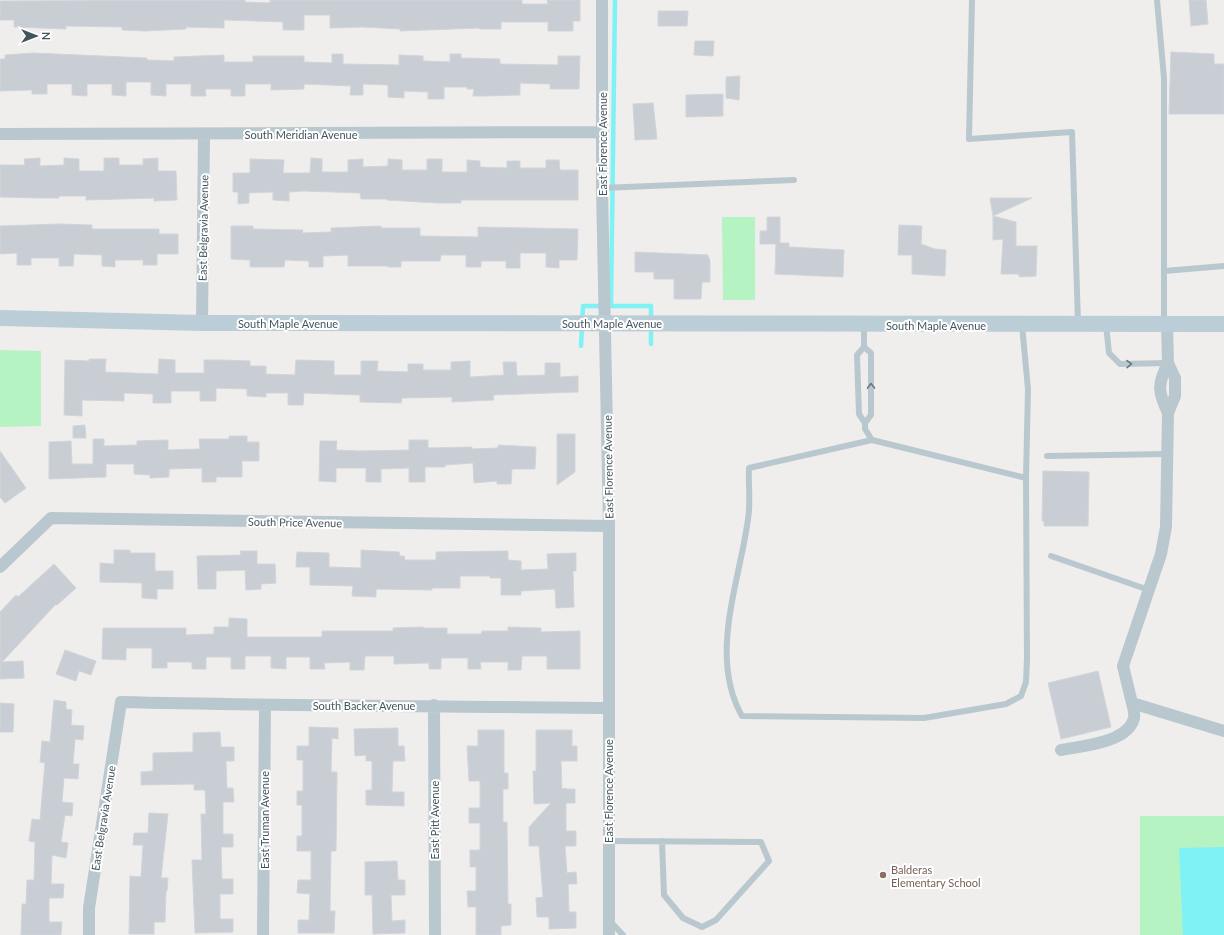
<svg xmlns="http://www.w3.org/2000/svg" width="1224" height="935" viewBox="0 0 1224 935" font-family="Lato,sans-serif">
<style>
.green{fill:#b6f3c2}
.water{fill:#7ef2f5}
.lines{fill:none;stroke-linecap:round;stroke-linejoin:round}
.stream{stroke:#7ef2f5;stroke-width:4.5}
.building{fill:#c8ced3;stroke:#d0d5da}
.lane{stroke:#b9c8ce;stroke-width:6}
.street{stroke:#b9c8ce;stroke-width:12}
.secondary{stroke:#bbcdd6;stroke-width:16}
.oneway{stroke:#66787e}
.education-dot{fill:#8d6e63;stroke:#fff;stroke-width:1.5}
.labels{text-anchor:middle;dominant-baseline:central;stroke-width:4;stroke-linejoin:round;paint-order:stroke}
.street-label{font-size:11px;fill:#43555c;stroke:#fff}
.education-label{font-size:11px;fill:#785e54;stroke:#fff;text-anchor:start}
</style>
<rect width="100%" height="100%" fill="#f0eded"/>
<path class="green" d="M722,217H755V300H723Z
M0,350L41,351V426L0,427Z
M1140,816H1224V935H1140Z"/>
<path class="water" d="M1224,847V935H1183L1179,848Z"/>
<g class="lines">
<path class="stream" d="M615,0L611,306H651V344
M581,346L583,306H603"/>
</g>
<path class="building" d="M245,0V2L270,3V0H522V4H548L547,0H580V21H573V31H548V22H501V29H479V28L400,31V29L362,27L330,28V15H304V30H283V22L224,20V28L186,27V29L145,31L122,30V27L66,26V29L14,27V20H0V1Z
M1189,0H1206L1208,24L1191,26Z
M658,11H688L687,26H658Z
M695,41H714L713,56L694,55Z
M1171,52L1214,54V64H1224V114H1169Z
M33,53L147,58V60L174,61V57L224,55V62H253V56H304V62L332,63V54H343V64L399,65V55L423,56V61L450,62V54H461V58L500,59V64L558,65V56H580L579,89H550V84L520,83V95L487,96H473L474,89H467V87H444V99H428V92L404,91V98L388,97V85L363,84V95H350L351,86L304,84V89L271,90V84H245V96H231V89H205L206,96H191V84H166V96L151,95V82H126V96L112,95V84H87V96L72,95V84H47V94H32V90L0,91V59H5V55Z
M740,76L739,100L726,98V77Z
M723,94V116L686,117V95Z
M653,103L657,139L635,140L633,104Z
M40,158V166L64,165V158L79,159V171H104V158H119V165H143V159L158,158V171H176L177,200L154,201V198L86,200V196H59V198H38L0,197V165H25L24,159Z
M311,158L322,159V172H348V160L363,159V167L388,166V159L402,160V170H427V159H442V172H467V160L480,161V167L507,168V161H520V168H546V160H559L560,170H578V200H461V203H437L387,200V199H361L360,193L304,191L289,192V201L273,200V192L249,193V203L238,204V192H233V173H250V159L284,160L283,173H310Z
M990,198H1032L993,216Z
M993,216L1016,222V246H1037L1036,276L1020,277L1018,274H1001L1003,239L993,240Z
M767,217H780V243H789V247L844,250L843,277L775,274L776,244H760V231H767Z
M59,224L92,225V229H159V234H178V254H157V265H143V260H115V267L102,266V255L74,254L73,266H59V258H31V265H17V253L0,254V226Z
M899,225L922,226L921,244L935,249L946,250L945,276L912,274V255H898Z
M231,226H253V229L303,230L302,233L331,232V228L381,226V228H420V236L478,237V227L578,229L577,260H559V268L546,267V253H520V268H506V261H481V267H466V255H441L440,261H401V267H388V266H348V255L323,256V267H309V261L285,260L284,267H250V260L231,259Z
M635,252L708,255L710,261V282H702L701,299H674V279H654V272H635Z
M89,359H106L105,372L158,374L159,359L175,360V373H204V360H221L250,361V366H266V374L295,375L296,360L334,361V375H361V361H378L377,371L408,372V364H423V370H451V362L470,361V377L504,375L503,362H516L517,376L545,375V363H560V377L578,376V392L493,395L494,400L452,402V397L402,398L401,403L360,402V395L304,393L303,405H288V393H266V397L247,396V389L216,388V401H200V391H171V403H153V394L124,393V401L82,400V416L64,415L65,360L89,361Z
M85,425L86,438H73V426Z
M557,434H575V472L557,485Z
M229,436H247V442H259V461H242V477H216V482H202V468L169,469V477L150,478V475L134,474V464H106V477L49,479V442L71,441L72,464H93V439H104V446L137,445V441L168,440V450L200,449L199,439H229Z
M409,440H428V448L472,447V449L498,448V445L536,447L535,469H512L511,484H497V481L474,483L473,463L445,465V467H425V482H409V468L381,469V482H366V468H336V482L319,481L320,441H337L336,450L360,451L409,450Z
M0,451L26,488L5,503L0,497Z
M1043,471L1089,472L1088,526H1044V521H1042Z
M114,550H130V553H155V571H173V589H157V599L142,598V583L100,582V563L114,564Z
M361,550L399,552L400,556H404L405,560H436V552L508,551V560L521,561V570L548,569L547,554L576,553V571H573L574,607L556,608L555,589L521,591V595H501V578H490V576H460V588H432V590L376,589V597L352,596L353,586L310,585V567H296L297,552L329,553V567L361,568Z
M240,551H257V564H275L276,583L261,584V589L246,590L245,570L216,571V589H198L197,556L241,555Z
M54,564L76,588L57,605L56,604L2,662L23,661L24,678L0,679V612L16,595L18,597Z
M229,618L247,619V637H322V631H393V628L423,627V628H447V634H481L482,631H508V627L541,628V632L580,631V669H547V656H522L521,670H508V662H480L481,669H468V658H441V669H429V663L394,664V656H365L364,670H350V662L324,663L325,669H310V657H286V669L271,668V656H245V669H231V657H206V669H192V662H167V668H152V648H126V660L102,659L103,628H186V635L214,634V627H229Z
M65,650L96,661L91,675L79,671L76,681L56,674Z
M1098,671L1111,727L1061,739L1048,683Z
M54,700L66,702V709L72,710L71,725L84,726L83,740L75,739L73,764H79L78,779L64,778L62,802L73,803L72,816L65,815L61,842L68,843L66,858L52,855L51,884H64L63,898H49V922H62L61,935H21L22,904H26L27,880H34L35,842L29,841L32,819L40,820L45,763L40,762L42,741L50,742Z
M0,703L14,704L13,732H0Z
M309,727L338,728V739L332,738L331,772H337L336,851H331L330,911H335L334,933H298V920H309L310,894L297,893L298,880H311V851H297V836H302V805H297V791H303V760H297V746H309Z
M398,728V746H404L405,761H393L392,792H404V806L366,805V790H372V761H366V755L355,756L354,729Z
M478,730H504V773H508V789H503V822H507L508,904H511V925L501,926V935H476V907H468L467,891H476V867H470V850H480V823H469V808H480V781H469L467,746H478Z
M536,730H572V746H577V761H561L562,789L566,788V789H575V803H566V831H576V846H565L567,873L576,872L577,884H568L569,912H576V928L549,929V917H537L536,898L543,897L539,846H529V827L551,803L534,804L533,771H536Z
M220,732L221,747H234V761H226L227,788H233L234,802H223V834H233V847H221L222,879H233V894H220V919H233V932L195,933L192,860H202L201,814H206L205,790H194V784L141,785V772L153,771V753L193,752V733Z
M149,813L168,814L161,878H168L167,891H166L165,922H154V934H129L130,876L141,877L143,845H133L134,833H148Z
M397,861L398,880H405V895H391L392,921L405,920V933L373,934L372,895H365V862Z"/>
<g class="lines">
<path class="lane" d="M972,0L969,139L1072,132L1078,323
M1157,0L1164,78V323
M602,188L794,180
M1164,271L1224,266
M864,325V347L857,355L859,414L865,423V429L872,440L1026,478
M1106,325L1109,353L1120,364L1168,363
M864,347L871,353V415L865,423
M872,440L749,468C748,485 751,503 748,519C740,581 708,656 742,716L924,718L1006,704L1021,696L1026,682L1027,658L1026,478L1028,389L1022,325
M1047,456L1167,454
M1051,556L1149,590
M608,841L761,842L769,861L716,920L702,927L683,918L664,895L662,841
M610,921L623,935"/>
<path class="street" d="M602,0V188L609,526V935
M0,134L603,132
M202,323L204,134
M1167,325L1168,363L1175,378V396L1168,413L1166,527L1161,554L1123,666L1132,703L1224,731
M1168,363C1157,385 1158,392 1168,413
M0,567L51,518L609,526
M434,705L435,935
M1061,750C1081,746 1128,743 1134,718C1135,714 1133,707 1132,703
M89,935V908L121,702C283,706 445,706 608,708
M263,935L265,705"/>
<path class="secondary" d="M0,318L202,323L1224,324"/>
</g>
<defs><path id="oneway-chevron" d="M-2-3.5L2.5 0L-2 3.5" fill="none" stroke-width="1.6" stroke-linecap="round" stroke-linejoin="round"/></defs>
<g class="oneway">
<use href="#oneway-chevron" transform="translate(1129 364) rotate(-1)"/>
<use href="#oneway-chevron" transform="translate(871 386) rotate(-91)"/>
</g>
<circle class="education-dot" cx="883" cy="875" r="4"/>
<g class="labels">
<g class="street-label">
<text x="301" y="134">South Meridian Avenue</text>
<text transform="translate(602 144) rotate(-90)">East Florence Avenue</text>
<text transform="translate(203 228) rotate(-89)">East Belgravia Avenue</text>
<text x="288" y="323">South Maple Avenue</text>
<text x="612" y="323">South Maple Avenue</text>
<text x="936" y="325">South Maple Avenue</text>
<text transform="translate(608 467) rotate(-91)">East Florence Avenue</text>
<text transform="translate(295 522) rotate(1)">South Price Avenue</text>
<text x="364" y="705">South Backer Avenue</text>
<text transform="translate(608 791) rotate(-90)">East Florence Avenue</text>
<text transform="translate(103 818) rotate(-81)">East Belgravia Avenue</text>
<text transform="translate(264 820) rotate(-90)">East Truman Avenue</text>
<text transform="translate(434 820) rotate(-90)">East Pitt Avenue</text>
</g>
<g class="education-label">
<text x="891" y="869">Balderas<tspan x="891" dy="13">Elementary School</tspan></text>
</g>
</g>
<g transform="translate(36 36) rotate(90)" stroke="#ffffff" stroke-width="3" paint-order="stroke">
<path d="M0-3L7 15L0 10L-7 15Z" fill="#43555c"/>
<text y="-6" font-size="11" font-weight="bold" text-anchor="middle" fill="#43555c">N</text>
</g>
</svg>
